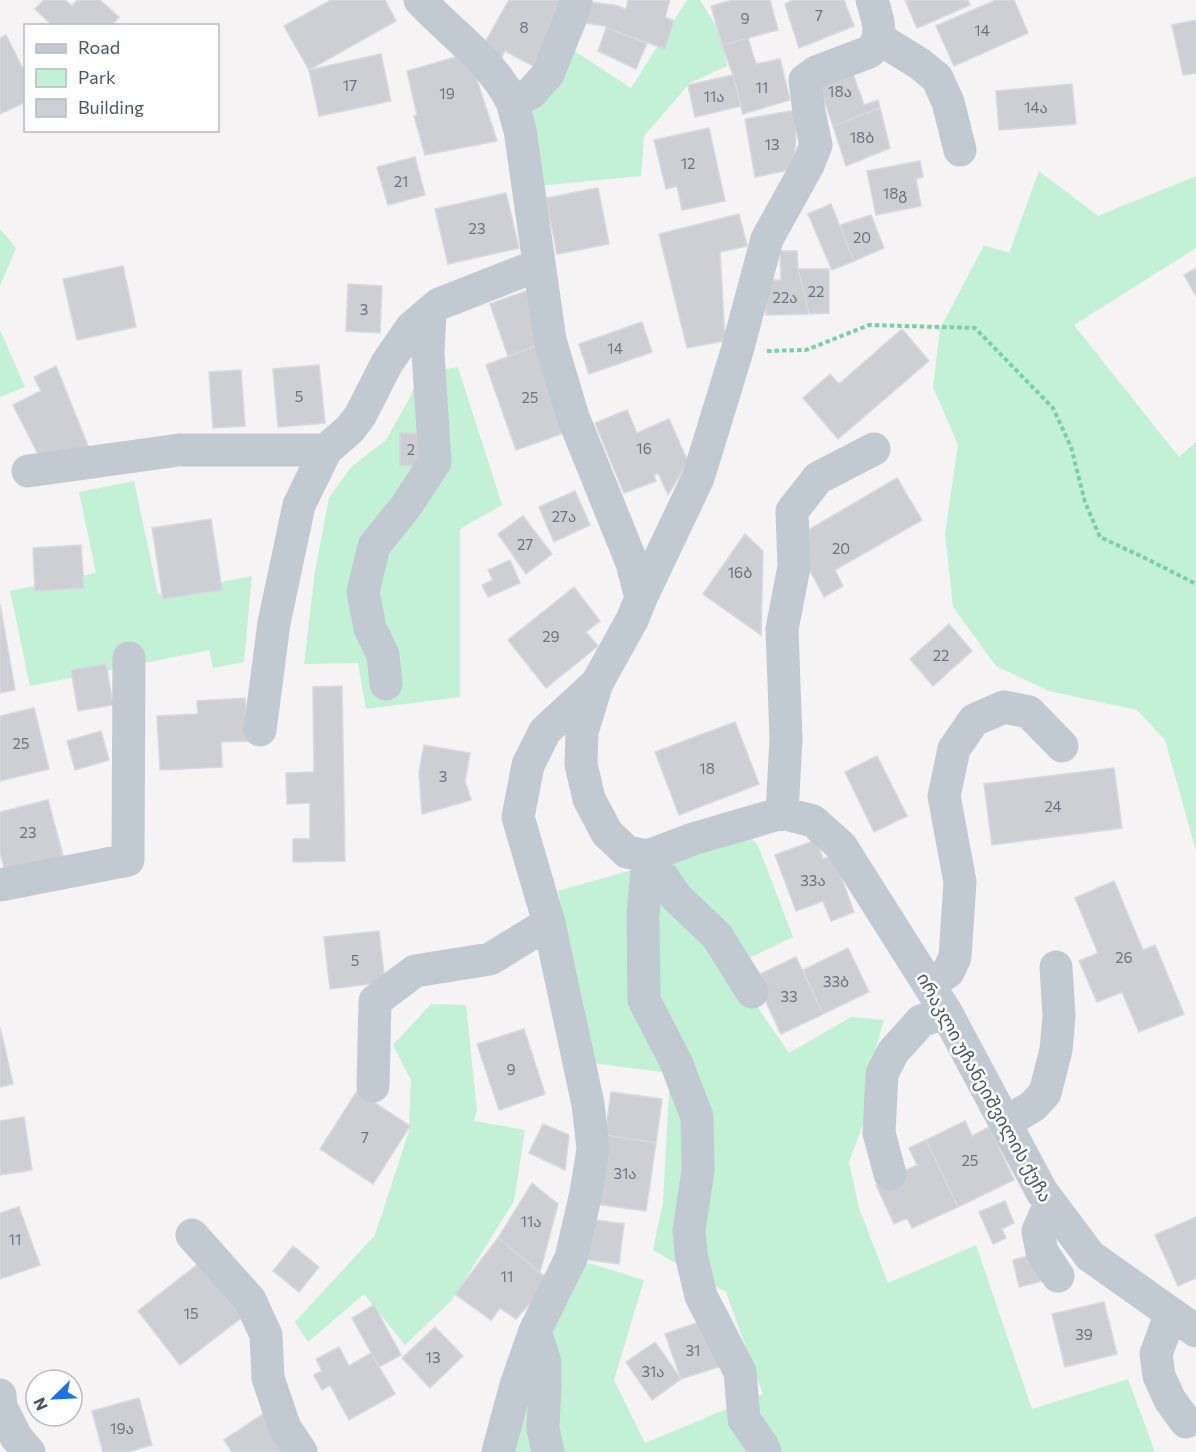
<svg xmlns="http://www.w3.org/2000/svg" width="1196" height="1452" viewBox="0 0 1196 1452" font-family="Commissioner,'Noto Sans Georgian',sans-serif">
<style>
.green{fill:#c3f1d5}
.building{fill:#cdcfd5;stroke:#d7d9de;stroke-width:1.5}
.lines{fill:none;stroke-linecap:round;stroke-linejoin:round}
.path{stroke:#7ad0a6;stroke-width:4;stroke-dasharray:4.5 3;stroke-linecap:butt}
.minor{stroke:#c1cad2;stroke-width:33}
.labels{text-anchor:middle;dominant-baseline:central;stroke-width:5;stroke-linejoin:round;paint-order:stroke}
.number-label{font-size:15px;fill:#6b747e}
.street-label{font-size:18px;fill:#4a5661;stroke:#fff}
</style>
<rect width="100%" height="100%" fill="#f5f3f3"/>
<path class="green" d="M687,0H700L721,34L727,66L690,83L644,136L641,176L537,186L528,119L535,99L573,50L631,88Z
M1039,171L1098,216L1196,176V248L1074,325L1179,457L1196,442V851L1165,740L1137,710L1049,691L996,666L953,607L945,533L958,445L933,387L940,329L984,245L1009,253Z
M0,229L16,248L0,286Z
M0,330L25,387L0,397Z
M458,367L502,505L460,529V697L366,709L358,663L304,664L315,571L329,498L351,467L386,440L408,401L420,374Z
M134,481L158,594L252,576L244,662L213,668L209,650L30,686L10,591L96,573L79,492Z
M746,834L758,845L793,937L730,967L789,1053L851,1017L884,1020L866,1081L865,1119L849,1162L859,1208L888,1283L976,1245L1032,1409L1128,1379L1155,1452H505L569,1257L644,1280L614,1380L645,1443L763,1394L726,1292L653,1250L663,1202L670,1073L592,1063L584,1005L558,891L667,860Z
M431,1004L466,1005L477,1110L474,1121L525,1130L514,1201L452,1300L405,1345L364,1294L308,1342L295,1322L375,1235L409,1131L411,1080L393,1045Z"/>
<path class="building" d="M44,0H65L72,6L77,0H100L119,17L111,26H53L35,9Z
M331,0H385L396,21L309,70L284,26Z
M509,0H568L566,7L533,66L505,51L501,59L483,46Z
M628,0H670L665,17L674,21L665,49L606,28V26L579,22L581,1L614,5L626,9Z
M733,0H770L778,30L722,45L711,6Z
M792,0H844L854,26L799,48L785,4Z
M905,0H968L970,5L917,28Z
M996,0H1014L1028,33L954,66L936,26Z
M1196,20V73L1183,75L1172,25Z
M606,28L647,43L636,69L598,51Z
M6,35L26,75V102L0,114V38Z
M748,38L756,64L780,59L790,100L743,114L733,75L722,45Z
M381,54L391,101L319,116L309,70Z
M459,56L472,65L497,141L425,155L414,116L417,115L407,71Z
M851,68L864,105L878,100L880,108L833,126L818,82Z
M733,75L741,106L695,117L688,85Z
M1072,84L1076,124L999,130L996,91Z
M880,108L890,148L846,166L833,126Z
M797,110L794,169L755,177L745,119Z
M709,128L725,201L682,210L677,186L666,189L654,140Z
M415,157L425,195L388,205L377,167Z
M920,161L923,177L916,179L921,206L876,215L867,171Z
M598,188L609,244L557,254L546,198Z
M506,193L519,248L448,264L435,209Z
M831,204L854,261L832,270L808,214Z
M739,214L747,246L720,252L725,341L687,348L659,234Z
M871,215L884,248L854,261L840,225Z
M780,251H797L798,269L809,314L766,315L765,280H781Z
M123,266L136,327L77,340L63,279Z
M1196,268V296L1184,275Z
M798,269H829V313L809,314Z
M348,284L382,286L380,333L346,331Z
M526,291L544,343L508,356L490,304Z
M642,322L652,352L589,374L579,344Z
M902,329L929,361L838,439L803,398L830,374L839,384Z
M544,343L575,429L516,450L486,365Z
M319,365L325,423L278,427L273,369Z
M56,366L90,451L42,462L13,405L41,391L34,377Z
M241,370L245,426L213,428L209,372Z
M627,410L637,433L669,419L688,462L668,495L658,473L654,475L656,481L624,493L595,423Z
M400,433H421L422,465L400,466Z
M897,478L922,520L835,570L843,586L824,597L808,567L810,529Z
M575,491L590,525L554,542L539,507Z
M523,516L552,554L526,574L498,534Z
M211,519L222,590L163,599L152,528Z
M745,534L763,551L761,635L703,594Z
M81,545L84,588L35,591L33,548Z
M510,560L520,583L488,597L482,585L493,580L488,570Z
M574,587L600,621L586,632L598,646L546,688L508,640Z
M0,604L15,690L0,693Z
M949,624L972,651L933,686L910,659Z
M106,664L113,705L78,711L71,670Z
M342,686L345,861L293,862V839H310V803L287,804L286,773L314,772L313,687Z
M245,698L248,741L221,742L222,767L160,770L157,716L198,714L197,701Z
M34,708L49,769L0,781V716Z
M735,722L759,784L679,815L655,752Z
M101,731L109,760L75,770L67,741Z
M424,745L470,753L465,781L471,800L422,814L419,772Z
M877,756L907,816L874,832L845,772Z
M1114,768L1122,828L992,845L984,784Z
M48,800L65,863L7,879L0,852V812Z
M816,840L823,859L833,855L854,912L831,921L823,901L796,911L775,855Z
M1114,881L1143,950L1155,945L1184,1014L1139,1032L1122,992L1097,1002L1079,961L1098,953L1075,898Z
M379,931L385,982L330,989L324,937Z
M848,948L869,992L823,1014L803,970Z
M796,957L823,1014L781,1034L754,977Z
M0,1027L13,1084L0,1087Z
M524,1029L545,1094L499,1110L477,1044Z
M357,1091L410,1126L373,1184L320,1149Z
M611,1092L662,1099L656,1143L605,1135Z
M24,1117L32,1170L0,1175V1121Z
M965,1121L972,1136L989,1127L1014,1180L958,1207L926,1140Z
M543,1124L569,1135L565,1170L529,1153Z
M605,1135L656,1143L646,1211L595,1204Z
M926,1140L958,1207L912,1228L907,1218L894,1224L876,1185L917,1165L909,1148Z
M532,1183L558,1204L540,1272L498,1238Z
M1005,1201L1014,1223L1002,1229L1006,1238L993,1244L979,1212Z
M19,1207L40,1265L0,1279V1213Z
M1196,1217V1278L1178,1286L1155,1235Z
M588,1219L624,1224L619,1264L583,1259Z
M498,1238L550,1281L516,1319L500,1308L491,1320L455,1294Z
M293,1246L319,1267L299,1292L273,1271Z
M1039,1253L1046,1280L1019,1287L1013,1260Z
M203,1260L245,1315L180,1365L138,1311Z
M1104,1302L1117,1354L1065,1367L1052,1314Z
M374,1305L401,1355L379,1367L352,1318Z
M705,1320L721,1366L681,1379L665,1334Z
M435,1327L463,1356L430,1388L402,1358Z
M655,1342L681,1379L652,1400L626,1362Z
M339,1347L349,1366L371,1353L395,1394L349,1420L330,1385L322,1390L314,1375L322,1371L316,1359Z
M139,1398L152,1445L128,1452H103L92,1411Z
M266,1412L292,1452H232L224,1440Z"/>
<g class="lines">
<path class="path" d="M767,351L806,350L869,325L975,328L1053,408L1071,447L1085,502L1100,537L1147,559L1196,584"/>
<path class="minor" d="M420,0C450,33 492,60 512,102C515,111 517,121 520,130L550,340L573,417L632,563L641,598L632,620L597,683L582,732L581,764L589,799L607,833L627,852L648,856L693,839L782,813L813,821L841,846L946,1012L1042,1192L1090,1256L1196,1331
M878,38L920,64L937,78L948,102L960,150
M512,102L531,93L548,74L573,12L576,0
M28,471L179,450H326
M641,598L698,478L737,351L767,239L808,165L816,145L809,112L805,80L816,72L869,52C886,39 877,17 872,0
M386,684L383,655L370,628L363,592L374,546L406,506L435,462L428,353L430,312
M260,730L274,623L299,505L326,450L350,429L360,416L387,363L412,327L439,304L523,271H539
M782,813L786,739L782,629L794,567L792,511L818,478L874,449
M648,856L643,916L644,1000L676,1062L697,1117L698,1171L689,1230L691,1254L701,1296L740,1372L744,1419L762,1445L765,1452
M648,856L677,898L717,936L752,992
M0,885L128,860L129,658
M929,985L948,972L955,957L960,882L944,796L954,749L974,720L1004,707L1029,712L1062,746
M373,1086L375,1001L415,971L490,959L549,923
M1005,1123L1033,1106L1045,1093L1056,1050L1059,1016L1056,967
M890,1174L879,1133L882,1074L893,1052L921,1021L946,1012
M1050,1204L1038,1231L1042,1252L1058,1276
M192,1235L250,1300L266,1335L268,1378L285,1428L301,1452
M1171,1313L1156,1354L1159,1376L1170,1400L1186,1422
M535,1331L545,1362V1386L543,1429L548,1452
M0,1395L1,1407L16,1437L29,1452
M498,1452L516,1385L535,1331L571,1258L586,1193L593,1149L588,1104L549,923L518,817L528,765L545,731L597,683"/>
</g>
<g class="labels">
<g class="number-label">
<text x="819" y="15">7</text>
<text x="745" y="18">9</text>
<text x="524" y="27">8</text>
<text x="982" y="30">14</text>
<text x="350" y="85">17</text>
<text x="762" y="87">11</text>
<text x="840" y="91">18ა</text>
<text x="447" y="93">19</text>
<text x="714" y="96">11ა</text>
<text x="1036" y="107">14ა</text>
<text x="862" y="137">18ბ</text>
<text x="772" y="144">13</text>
<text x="688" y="163">12</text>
<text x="401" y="181">21</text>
<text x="895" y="193">18გ</text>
<text x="477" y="228">23</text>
<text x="862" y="237">20</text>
<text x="816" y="291">22</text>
<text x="785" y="297">22ა</text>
<text x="364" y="309">3</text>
<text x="615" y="348">14</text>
<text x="299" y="396">5</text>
<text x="530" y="397">25</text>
<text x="644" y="448">16</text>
<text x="411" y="449">2</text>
<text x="564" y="516">27ა</text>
<text x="525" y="544">27</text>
<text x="841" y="548">20</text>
<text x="740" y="572">16ბ</text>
<text x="551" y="636">29</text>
<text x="941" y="655">22</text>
<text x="21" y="743">25</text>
<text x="707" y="768">18</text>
<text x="443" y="776">3</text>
<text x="1053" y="806">24</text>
<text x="28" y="832">23</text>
<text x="813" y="880">33ა</text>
<text x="1124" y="957">26</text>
<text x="355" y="960">5</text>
<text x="836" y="981">33ბ</text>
<text x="789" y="996">33</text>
<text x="511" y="1069">9</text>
<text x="365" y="1137">7</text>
<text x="970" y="1160">25</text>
<text x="625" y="1173">31ა</text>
<text x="531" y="1221">11ა</text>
<text x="15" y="1239">11</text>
<text x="507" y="1276">11</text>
<text x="191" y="1313">15</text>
<text x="1084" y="1334">39</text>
<text x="693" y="1350">31</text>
<text x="433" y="1357">13</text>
<text x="653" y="1371">31ა</text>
<text x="122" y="1428">19ა</text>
</g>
<g class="street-label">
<text transform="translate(985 1087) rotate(61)">ირაკლი უჩანეიშვილის ქუჩა</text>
</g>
</g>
<rect x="24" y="24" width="195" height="108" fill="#ffffff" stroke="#b7bbc0" stroke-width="1.5"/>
<rect x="36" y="44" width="30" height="9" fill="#c1cad2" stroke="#b7bbc0" stroke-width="1.5"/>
<text x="78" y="54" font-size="18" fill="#4a5661">Road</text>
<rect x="36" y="69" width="30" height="18" fill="#c3f1d5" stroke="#b7bbc0" stroke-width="1.5"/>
<text x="78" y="84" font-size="18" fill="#4a5661">Park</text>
<rect x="36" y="99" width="30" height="18" fill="#cdcfd5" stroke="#b7bbc0" stroke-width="1.5"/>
<text x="78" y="114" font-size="18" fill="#4a5661">Building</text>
<g transform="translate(54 1398) rotate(246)"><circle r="28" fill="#ffffff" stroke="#b7bbc0" stroke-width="1.5"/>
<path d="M0-4.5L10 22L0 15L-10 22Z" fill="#1a73e8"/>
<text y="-9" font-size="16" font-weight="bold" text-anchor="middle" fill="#4a5661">N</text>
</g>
</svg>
